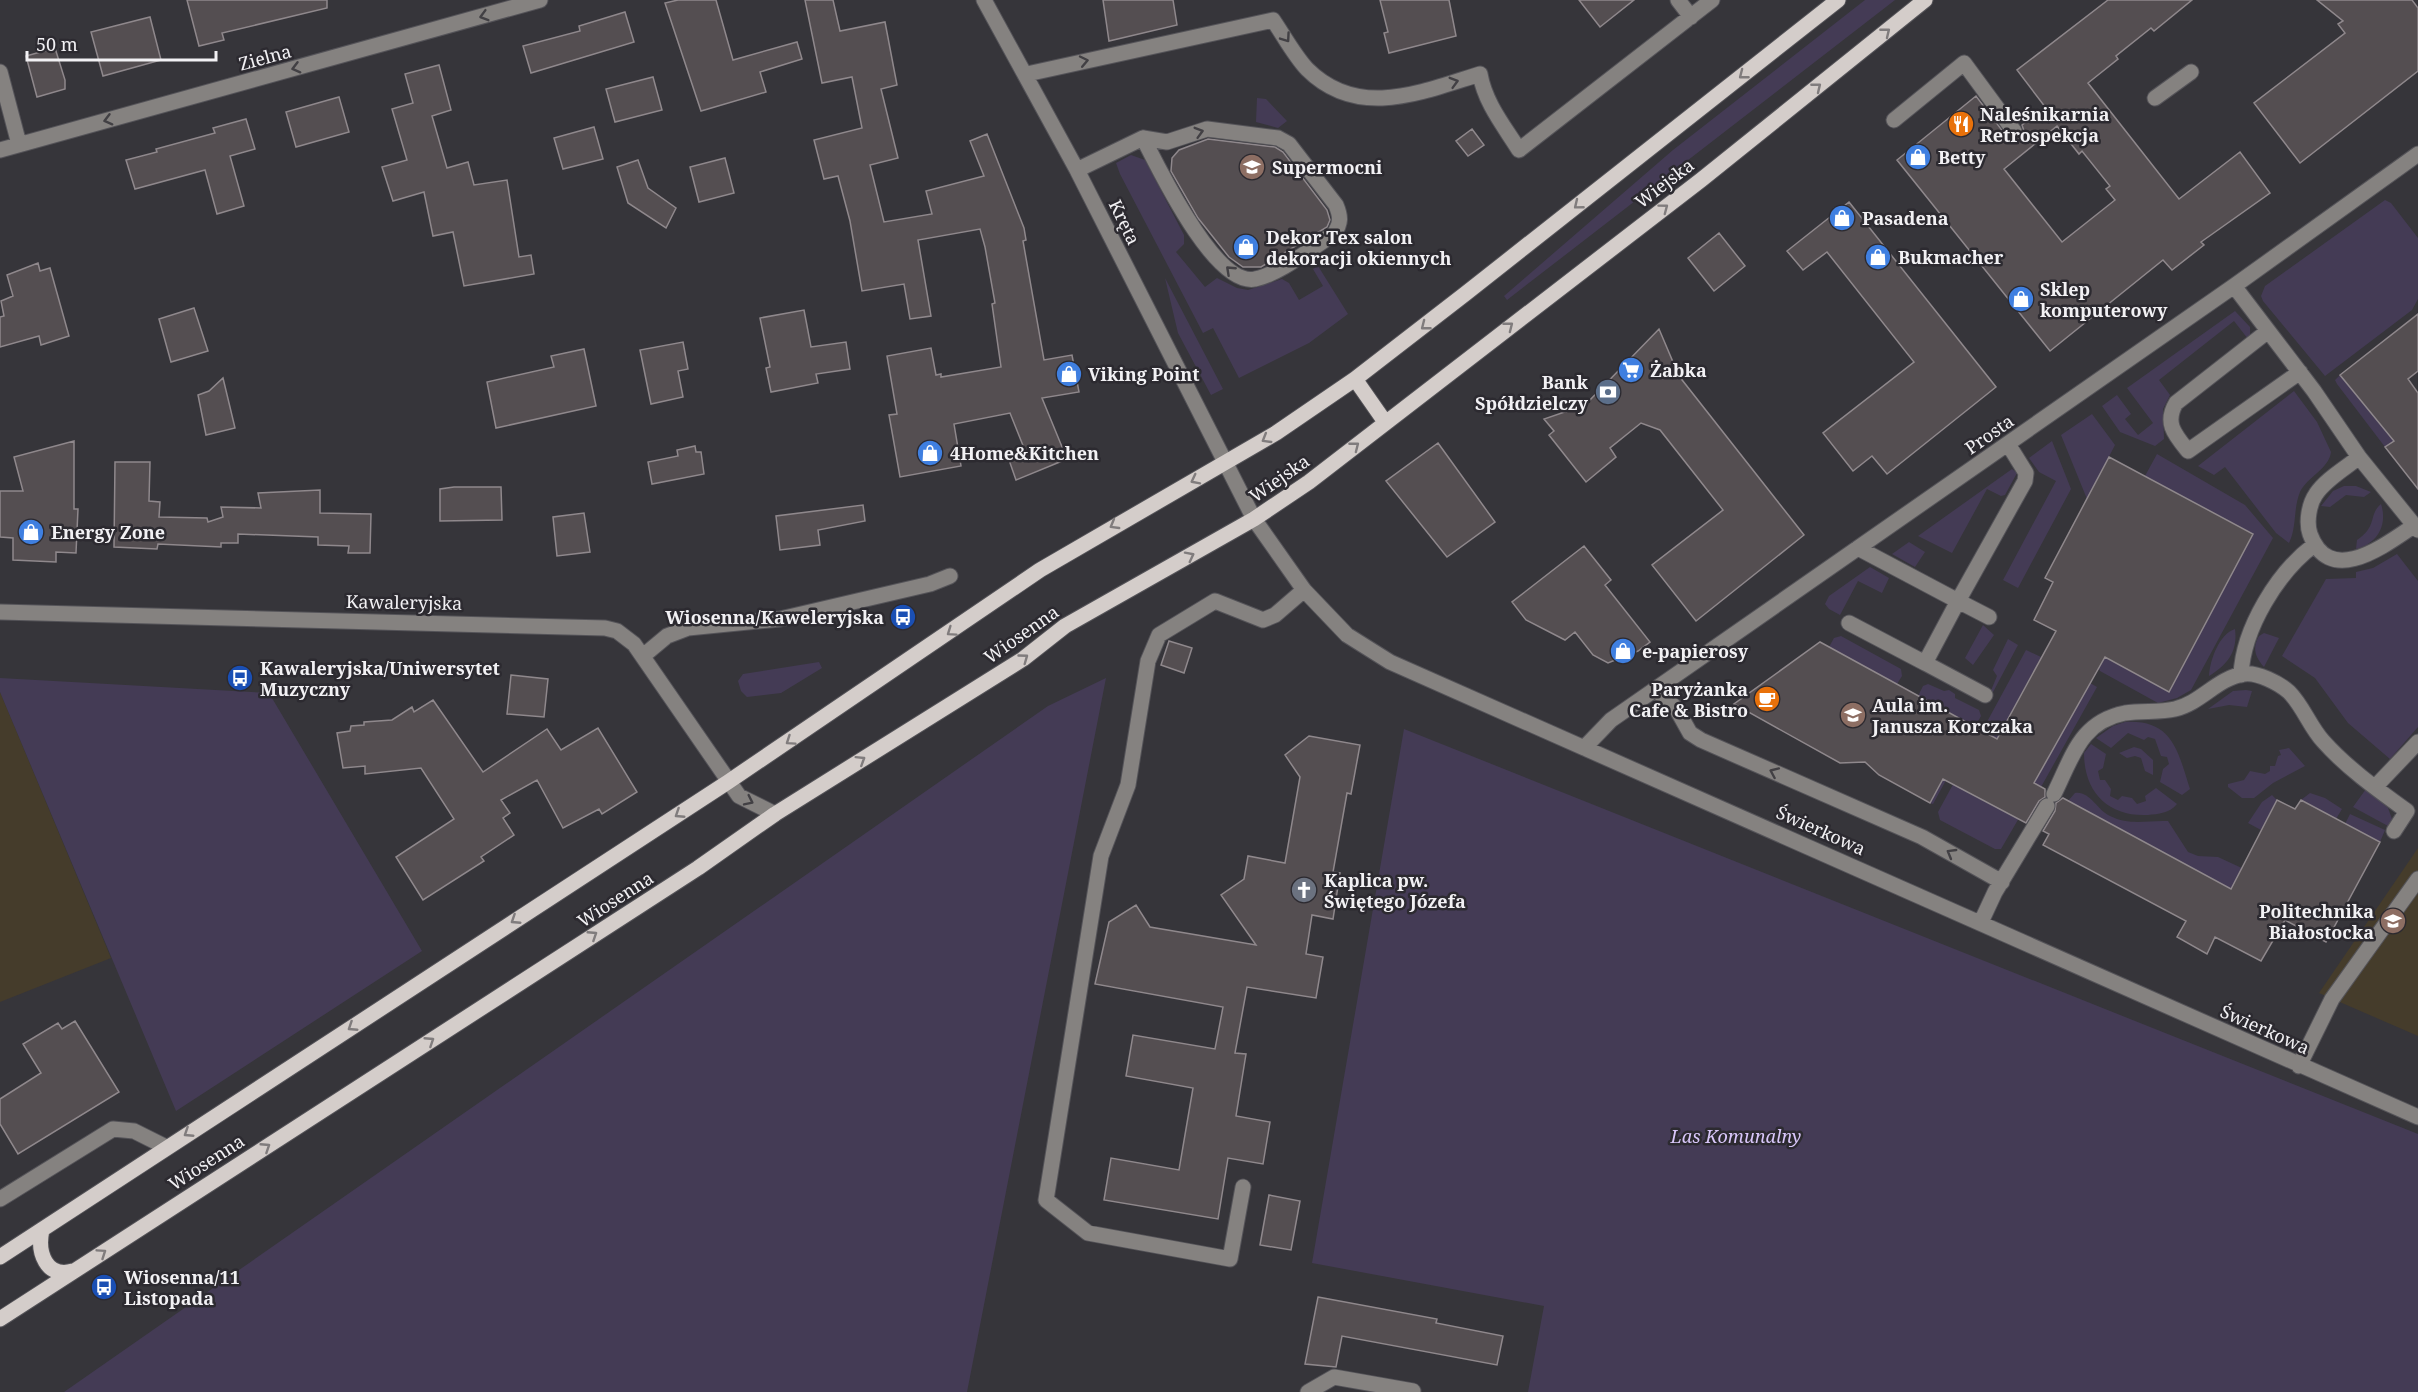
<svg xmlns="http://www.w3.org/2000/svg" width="2418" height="1392" viewBox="0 0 2418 1392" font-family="'Noto Serif',serif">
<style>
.education{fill:#453c2b}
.green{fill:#443b55}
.building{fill:#544e51;stroke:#8f888c;stroke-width:1.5;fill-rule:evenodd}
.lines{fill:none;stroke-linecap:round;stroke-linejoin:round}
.minor-casing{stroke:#545358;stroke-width:17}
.major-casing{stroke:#545358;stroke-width:17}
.minor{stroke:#858280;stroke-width:15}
.major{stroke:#d4cdca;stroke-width:15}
.oneway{stroke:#424044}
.oneway2{stroke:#807c7d}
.labels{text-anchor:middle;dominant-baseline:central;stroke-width:5;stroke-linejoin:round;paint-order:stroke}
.street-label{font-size:18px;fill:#f2f1f4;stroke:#2c2a30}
.poi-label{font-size:18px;font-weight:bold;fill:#f2f1f4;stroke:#2c2a30;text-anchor:start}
.park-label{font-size:18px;font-style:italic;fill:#d9c7fa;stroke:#2c2a30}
</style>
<rect width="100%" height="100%" fill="#36353a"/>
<path class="education" d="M0,692L111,958L0,1002Z
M2418,848V1036L2319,993Z"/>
<path class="green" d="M1865,0H1895L1507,300L1504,296L1673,150Z
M1257,98L1266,99L1287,121L1278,128L1256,122Z
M1131,155L1145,160L1184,235V244L1176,252L1205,287L1217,278L1237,288L1248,290L1282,279L1289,283L1299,300L1323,286L1313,269L1318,266L1348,314L1309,343L1239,378L1213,328L1203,333L1120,174L1116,163Z
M2385,200L2391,203L2418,238V299L2412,310L2325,376L2263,301L2261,296L2265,286Z
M1165,278L1223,389L1211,395L1178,333Z
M2235,311L2250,327V337L2248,339L2234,321L2159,380L2170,395L2163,409L2164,439L2155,446L2120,432L2102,406L2117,395L2131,414L2125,419L2138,435L2153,423L2127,388Z
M2340,375L2394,441L2385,447L2337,384L2335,380Z
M2294,391L2317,422L2331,452C2329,469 2307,477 2300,492C2293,509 2297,527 2289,543L2276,533L2225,467L2214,475L2198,466Z
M2092,414L2115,445L2087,499L2061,435Z
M2052,441L2071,489L2018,588L2003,580L2056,481L2039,472L2029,458Z
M2157,454L2245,505L2273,538L2191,690L2177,698L2158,703L2100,671L2098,666L2104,657L2169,692L2253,534L2145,476Z
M2012,469L2017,473L2005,495L2001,496L1987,489L1952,553L1918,536Z
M2344,486H2356L2371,492L2364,497L2346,495L2330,507L2321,506L2333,491Z
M2381,504C2388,525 2377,544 2356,549L2357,540C2378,526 2368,515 2381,504Z
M1909,542L1925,552L1915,567L1892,554Z
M2397,554L2418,581V727L2390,759L2348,723L2315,678L2282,656L2326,579L2356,578V572L2373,568Z
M1870,567L1889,578L1882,593L1858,581L1840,615L1829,609L1825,604L1829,596Z
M1983,625L1994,635L1973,665L1965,658Z
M2235,629C2238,652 2227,665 2209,676C2210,660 2219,634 2235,629Z
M2264,633L2279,638L2264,667C2255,657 2252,648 2259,636Z
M1841,636L1901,669L1902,676L1897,684L1829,647L1834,638Z
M2008,639L2018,645L1992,694L1990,693L1997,676L1993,670Z
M2026,650L2041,657L1968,793L2016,818L2027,798L2030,799L2001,849H1995L1940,820L1938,812Z
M819,662L822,668L781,693L747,697L741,691L738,681L743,674Z
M0,678L269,693L422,951L176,1111L0,692Z
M1106,678L967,1392H64L1048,706Z
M2090,683L2097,687L2041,787L2034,783Z
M1928,684L1944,691L1949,690L1955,694V698L1979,710L1981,716L1933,804L1930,803L1972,725L1918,696L1923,686Z
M2246,690L2252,691L2247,707L2229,705L2208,709L2233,691Z
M2125,722C2173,719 2178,752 2190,789L2182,795L2160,782L2163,769L2169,764L2167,757L2161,756L2155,739L2148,737L2144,740L2128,733L2111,748L2096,738L2113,726Z
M1404,729L2418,1134V1392H1528L1544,1306L1312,1263Z
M2091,744L2106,754L2103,768L2098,771L2100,780H2105L2111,789L2110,796L2118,800L2122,796L2132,798L2137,804L2146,801L2145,796L2156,788L2177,804C2170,813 2158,814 2148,815C2108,817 2084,792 2084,753Z
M2134,747L2141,749L2153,760V775L2145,771L2141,758L2135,756L2127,758L2119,753Z
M2289,748L2305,766L2273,783L2254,798H2242L2228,787V784L2244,780L2250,771L2265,774L2270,771V766H2275L2278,756L2281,755L2279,750Z
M2366,789L2388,808L2392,819L2388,826L2353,807Z
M2075,793C2090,791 2097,810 2110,816C2130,826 2148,820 2168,821L2188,852L2198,856L2218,857L2246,870L2235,891L2068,801Z
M2310,793L2325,798L2342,809L2336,819L2301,800Z
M2272,795L2277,800L2261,830L2248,823L2262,802Z
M2350,814L2385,830L2380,842L2345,824Z"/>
<path class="building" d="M187,0H327V8L222,33L224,40L199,46Z
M678,0H716L733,60L797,42L802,59L760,72L766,92L701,111L665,3Z
M805,0H833L840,31L885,22L897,85L881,89L898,158L870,165L884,222L932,214L926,191L984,176L970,141L987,134L1024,228L1026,240L1023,241L1044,360L1072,355L1079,392L1042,398L1067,459L1016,480L1009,460L1026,453L1010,413L954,424L961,466L900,477L889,415L897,414L887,356L931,348L936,375L941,374V377L1001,367L992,304L995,303L985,247L980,229L918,240L931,316L910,319L904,284L862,291L850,221L838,176L824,179L814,140L862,128L852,77L822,83Z
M1103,0H1173L1177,25L1109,41Z
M1380,0H1449L1456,36L1389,53L1384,33L1388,32Z
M1579,0H1634L1600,27Z
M2108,0H2192L2154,31L2151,28L2116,56L2118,59L2088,83L2179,199L2240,152L2270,193L2201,242L2204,245L2172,270L2163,260L2050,351L1897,160L1976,96L2007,137L2014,141L2020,138L2024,131L2022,125L2046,108L2017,70ZM2057,126L2079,154L2082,151L2110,186L2106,189L2115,200L2062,242L2004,169Z
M2317,0H2412L2418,8V71L2300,163L2254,103L2345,33L2338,24L2343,21Z
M625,12L634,42L531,73L523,46L580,31L579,26Z
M150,17L161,60L103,76L91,32Z
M55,48L65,80V89L37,97L26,56Z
M439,65L451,110L432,116L447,168L468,162L474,185L507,180L519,257L531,255L534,274L464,286L453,232L433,236L424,192L393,201L382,167L407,160L392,109L413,103L405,74Z
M653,77L662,110L615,122L606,89Z
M339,97L349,132L296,147L286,112Z
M246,119L255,149L230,156L244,206L217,214L205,170L135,189L126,160L157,152L156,149L215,133L213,128Z
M594,127L603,159L563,169L554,138Z
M1472,129L1484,145L1468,156L1456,141Z
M1208,139L1275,147L1283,152L1327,210L1330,220L1327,227L1261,267H1243L1229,257L1198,218L1171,171L1172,158L1179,150Z
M725,158L734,193L699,202L690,167Z
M638,160L648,188L676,208L666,228L628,203L617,167Z
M1849,202L1996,387L1887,474L1872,456L1853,471L1823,433L1914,362L1827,252L1803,270L1787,251Z
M1719,233L1745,266L1714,291L1688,258Z
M38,263L40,271L50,268L69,336L41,345L39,336L0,347V317L4,316L1,301L13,296L7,275Z
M194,308L208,351L171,362L159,319Z
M804,310L811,347L846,342L850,369L816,374L818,383L771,392L766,368L770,367L760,318Z
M2418,314V371L2408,379L2418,393V489L2385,447L2394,441L2340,375Z
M1659,329L1679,376L1804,535L1696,621L1652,565L1723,510L1660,430L1641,423L1610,448L1616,457L1586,482L1549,435L1554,431L1544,419L1585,405Z
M683,342L688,369L678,371L683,397L651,404L640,350Z
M584,349L596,406L496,428L487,382L554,367L551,356Z
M223,378L235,428L206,435L198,395L209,391Z
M74,441V509H78L76,553L56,552V562L13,560V538L0,537V491H23L14,457Z
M1438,443L1495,522L1447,557L1386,481Z
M695,446L696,452H701L704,474L652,484L648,462L678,456L677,450Z
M2109,457L2253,534L2169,692L2105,657L2034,783L2045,789V797L2039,801L2026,823L1943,779L1930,803L1879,775L1865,762L1840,763L1734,704L1820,642L1997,739L2056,631L2034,620L2053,582L2045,578Z
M115,462H150L149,501L160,502L159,517L207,518L208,522L223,517L221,507L261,508L258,493L320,490V513L371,514L370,553H348L349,546L318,545V537L238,534V543H221V547L158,544L157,549L114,547Z
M454,487H501L502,520L440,521V489Z
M863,505L865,521L818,530L820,545L780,550L776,516Z
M584,513L590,552L557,556L553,517Z
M1584,546L1611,580L1605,585L1650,642L1638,651L1608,663L1593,655L1575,632L1565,640L1526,620L1512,602Z
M1169,641L1192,648L1184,673L1161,665Z
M511,675L548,679L544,717L507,714Z
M433,700L483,772L547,729L561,750L598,728L637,792L602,814L599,809L563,828L537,780L501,800L510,813L503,818L514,835L481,857L484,861L423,900L396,857L454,819L421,768L365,774V766L343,768L337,733L350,731L351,726L364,725V722L392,720L412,707L414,712Z
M1309,736L1360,745L1351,794L1347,793L1333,872L1340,873L1333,919L1312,915L1306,954L1323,957L1316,998L1247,987L1235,1053L1246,1054L1236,1116L1270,1122L1263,1164L1228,1158L1218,1219L1104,1200L1111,1158L1179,1170L1193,1088L1126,1076L1133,1035L1215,1049L1223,1007L1095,984L1109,922L1136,905L1150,927L1256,945L1221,895L1244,879L1248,856L1285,863L1300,777L1285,755Z
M2063,798L2231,889L2277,800L2295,809L2301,800L2380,842L2326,942L2285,920L2261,961L2215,937L2207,954L2177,937L2186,921L2043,845L2049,834L2043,831L2055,811L2056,803Z
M75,1021L119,1092L18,1154L0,1124V1099L41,1073L23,1044L58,1023L62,1029Z
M1269,1195L1300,1201L1291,1250L1260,1245Z
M1318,1297L1437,1319L1436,1323L1503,1336L1497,1365L1342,1336L1336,1367L1305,1364Z"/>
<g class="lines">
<g class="minor-casing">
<path id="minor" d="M984,0L1077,170L1254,519L1304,590L1347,635L1390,662L2418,1117
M1678,0L1691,17
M0,72L19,144
M1027,74L1273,20C1284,36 1294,55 1307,69C1358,120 1422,92 1480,74C1485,103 1504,126 1519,150L1712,0
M2155,98L2191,72
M1894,120L1964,63L2014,131
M0,150L540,0
M1077,170L1143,138L1167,142L1207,129L1278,138L1289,144L1336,205C1341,217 1341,223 1334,234C1313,247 1278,275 1255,279C1215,287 1159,169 1143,138
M2234,286L2314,391L2359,457L2418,530
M2268,331L2176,403C2164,423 2175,435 2188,451L2300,372
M2359,457C2346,468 2326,479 2316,494C2309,504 2306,522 2310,534C2330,588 2385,545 2415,525
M1858,548L1958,601L1925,663L1985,695
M0,612L605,628L617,631L634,644L739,796L775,814
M1989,617L1958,601L2025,481L2026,473L2008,444
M1849,623L1925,663
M643,656L667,636L688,628L780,619L930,584L950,576
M2241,675C2243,628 2278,572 2314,545
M1655,689L1676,708L1690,733L1701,740L1922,837L2002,882
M1584,748L1611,720L2234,286L2418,154
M2375,787L2418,742
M2054,794C2073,756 2080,722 2125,713C2142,710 2159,713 2175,709C2201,703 2217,678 2244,674C2257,672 2279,683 2289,692C2303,706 2310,727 2323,741C2347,768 2378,790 2407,811L2394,831
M1981,922L1995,892L2047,806
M2299,1066L2332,999L2418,879
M1243,1187L1230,1259L1088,1233L1046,1200L1101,856L1128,785L1148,661L1159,635L1215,601L1263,620L1275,615L1304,590
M0,1199L113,1129L134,1131L166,1147
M1308,1392L1334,1377L1413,1391"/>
</g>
<g class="major-casing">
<path id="major" d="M1355,379L1385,422
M42,1230C37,1252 46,1279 73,1271
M0,1257L728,782L1040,570L1276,433L1355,379L1465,294L1838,0
M0,1319L698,868L775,814L1023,659L1065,626L1254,519L1309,482L1701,180L1925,0"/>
</g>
<use href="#minor" class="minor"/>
<use href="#major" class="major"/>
</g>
<defs><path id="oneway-chevron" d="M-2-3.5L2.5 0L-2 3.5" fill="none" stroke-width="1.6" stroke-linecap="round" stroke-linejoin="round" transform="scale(1.5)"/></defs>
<g class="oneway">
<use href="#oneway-chevron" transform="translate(484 16) rotate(164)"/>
<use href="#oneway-chevron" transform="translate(1286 38) rotate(55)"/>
<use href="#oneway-chevron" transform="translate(1084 61) rotate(-12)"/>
<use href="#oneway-chevron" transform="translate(296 68) rotate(165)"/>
<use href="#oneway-chevron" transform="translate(1454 82) rotate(-16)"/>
<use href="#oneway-chevron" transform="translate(108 120) rotate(165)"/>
<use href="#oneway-chevron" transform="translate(1199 132) rotate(-16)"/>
<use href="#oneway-chevron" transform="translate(1230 270) rotate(-137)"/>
<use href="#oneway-chevron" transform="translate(1774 772) rotate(-156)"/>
<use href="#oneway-chevron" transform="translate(749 801) rotate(26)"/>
<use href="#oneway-chevron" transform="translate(1951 853) rotate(-150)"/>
</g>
<g class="oneway2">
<use href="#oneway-chevron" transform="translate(1886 32) rotate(-39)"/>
<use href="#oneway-chevron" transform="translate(1743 75) rotate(142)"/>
<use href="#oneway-chevron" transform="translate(1817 87) rotate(-39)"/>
<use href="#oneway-chevron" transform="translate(1578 205) rotate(141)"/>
<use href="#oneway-chevron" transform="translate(1664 208) rotate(-37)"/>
<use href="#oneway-chevron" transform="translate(1425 326) rotate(142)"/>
<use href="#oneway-chevron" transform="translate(1509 326) rotate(-38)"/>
<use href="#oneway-chevron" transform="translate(1266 439) rotate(149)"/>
<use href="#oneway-chevron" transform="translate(1355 446) rotate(-38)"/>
<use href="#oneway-chevron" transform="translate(1195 480) rotate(153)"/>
<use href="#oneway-chevron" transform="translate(1114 525) rotate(150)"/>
<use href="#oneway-chevron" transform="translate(1190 556) rotate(-27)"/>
<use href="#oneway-chevron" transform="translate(951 632) rotate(145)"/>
<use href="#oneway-chevron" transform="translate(1024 658) rotate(-36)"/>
<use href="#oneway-chevron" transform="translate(790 741) rotate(146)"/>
<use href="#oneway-chevron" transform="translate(861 760) rotate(-32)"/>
<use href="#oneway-chevron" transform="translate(679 814) rotate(147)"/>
<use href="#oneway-chevron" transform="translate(515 920) rotate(147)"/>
<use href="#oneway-chevron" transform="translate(593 935) rotate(-33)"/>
<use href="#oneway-chevron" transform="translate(352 1027) rotate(147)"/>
<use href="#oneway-chevron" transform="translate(430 1041) rotate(-33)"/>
<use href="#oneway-chevron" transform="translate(188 1133) rotate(147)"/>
<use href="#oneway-chevron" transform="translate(266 1147) rotate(-33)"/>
<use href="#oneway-chevron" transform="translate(102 1253) rotate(-34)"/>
</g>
<defs>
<g id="restaurant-disc" transform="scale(1.35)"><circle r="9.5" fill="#e8710a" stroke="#2c2a30"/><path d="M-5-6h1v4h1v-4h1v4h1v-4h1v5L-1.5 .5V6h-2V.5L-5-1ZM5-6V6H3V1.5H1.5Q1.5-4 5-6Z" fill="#fff"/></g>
<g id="shop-disc" transform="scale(1.35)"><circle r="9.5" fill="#3f7fe0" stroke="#2c2a30"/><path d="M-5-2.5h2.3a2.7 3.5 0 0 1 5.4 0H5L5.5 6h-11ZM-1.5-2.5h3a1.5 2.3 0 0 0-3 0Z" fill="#fff"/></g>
<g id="school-disc" transform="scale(1.35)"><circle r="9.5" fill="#8d6e63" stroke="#2c2a30"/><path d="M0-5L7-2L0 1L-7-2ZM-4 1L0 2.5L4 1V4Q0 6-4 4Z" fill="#fff"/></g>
<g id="supermarket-disc" transform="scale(1.35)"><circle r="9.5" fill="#3f7fe0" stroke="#2c2a30"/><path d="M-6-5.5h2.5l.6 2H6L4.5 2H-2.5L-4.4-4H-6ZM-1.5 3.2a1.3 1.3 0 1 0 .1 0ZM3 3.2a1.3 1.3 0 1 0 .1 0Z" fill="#fff"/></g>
<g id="bank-disc" transform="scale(1.35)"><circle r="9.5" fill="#5c6f8a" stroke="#2c2a30"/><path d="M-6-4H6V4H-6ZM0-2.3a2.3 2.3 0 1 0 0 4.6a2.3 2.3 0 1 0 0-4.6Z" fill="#fff"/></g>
<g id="bus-disc" transform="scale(1.35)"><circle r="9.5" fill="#1a4fb4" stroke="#2c2a30"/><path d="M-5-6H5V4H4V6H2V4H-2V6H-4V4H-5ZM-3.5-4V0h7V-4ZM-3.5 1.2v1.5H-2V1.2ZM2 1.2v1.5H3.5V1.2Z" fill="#fff"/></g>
<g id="cafe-disc" transform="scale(1.35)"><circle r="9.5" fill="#e8710a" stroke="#2c2a30"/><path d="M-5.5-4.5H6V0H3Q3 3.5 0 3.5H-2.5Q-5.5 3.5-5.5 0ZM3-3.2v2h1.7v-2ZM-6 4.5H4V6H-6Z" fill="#fff"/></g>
<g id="university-disc" transform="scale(1.35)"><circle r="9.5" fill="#8d6e63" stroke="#2c2a30"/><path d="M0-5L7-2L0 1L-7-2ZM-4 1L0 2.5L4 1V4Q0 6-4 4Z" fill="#fff"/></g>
<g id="church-disc" transform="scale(1.35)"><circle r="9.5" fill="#6b7280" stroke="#2c2a30"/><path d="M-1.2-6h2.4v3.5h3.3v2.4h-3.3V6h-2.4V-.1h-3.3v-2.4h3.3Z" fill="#fff"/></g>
</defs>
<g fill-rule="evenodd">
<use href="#restaurant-disc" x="1961" y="124"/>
<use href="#shop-disc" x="1918" y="157"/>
<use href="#school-disc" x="1252" y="167"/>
<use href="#shop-disc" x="1842" y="218"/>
<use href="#shop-disc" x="1246" y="247"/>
<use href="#shop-disc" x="1878" y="257"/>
<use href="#shop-disc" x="2021" y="299"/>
<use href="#supermarket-disc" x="1631" y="370"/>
<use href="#shop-disc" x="1069" y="374"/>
<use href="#bank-disc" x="1608" y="392"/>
<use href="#shop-disc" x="930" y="453"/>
<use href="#shop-disc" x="31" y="532"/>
<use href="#bus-disc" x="903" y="617"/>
<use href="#shop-disc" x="1623" y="651"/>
<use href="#bus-disc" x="240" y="678"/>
<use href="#cafe-disc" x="1767" y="699"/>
<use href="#university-disc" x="1853" y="715"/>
<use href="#church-disc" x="1304" y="890"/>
<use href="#university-disc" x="2393" y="921"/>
<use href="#bus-disc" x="104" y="1287"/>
</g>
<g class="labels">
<g class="street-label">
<text transform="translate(265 57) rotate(-15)">Zielna</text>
<text transform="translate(1664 183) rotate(-37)">Wiejska</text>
<text transform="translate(1125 222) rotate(64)">Kręta</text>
<text transform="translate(1989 434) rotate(-35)">Prosta</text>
<text transform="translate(1279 478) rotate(-35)">Wiejska</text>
<text transform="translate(404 602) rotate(1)">Kawaleryjska</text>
<text transform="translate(1021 634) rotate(-35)">Wiosenna</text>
<text transform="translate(1821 830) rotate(24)">Świerkowa</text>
<text transform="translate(615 899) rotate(-33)">Wiosenna</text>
<text transform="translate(2265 1029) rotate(24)">Świerkowa</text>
<text transform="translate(206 1162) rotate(-33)">Wiosenna</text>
</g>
<g class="poi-label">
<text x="1980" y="114">Naleśnikarnia<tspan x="1980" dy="21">Retrospekcja</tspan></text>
<text x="1938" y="157">Betty</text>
<text x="1272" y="167">Supermocni</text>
<text x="1862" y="218">Pasadena</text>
<text x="1266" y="237">Dekor Tex salon<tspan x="1266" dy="21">dekoracji okiennych</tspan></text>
<text x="1898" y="257">Bukmacher</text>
<text x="2040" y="289">Sklep<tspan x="2040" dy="21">komputerowy</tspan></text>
<text x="1650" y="370">Żabka</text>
<text x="1088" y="374">Viking Point</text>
<text x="1588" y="382" text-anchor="end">Bank<tspan x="1588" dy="21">Spółdzielczy</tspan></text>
<text x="950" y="453">4Home&amp;Kitchen</text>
<text x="51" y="532">Energy Zone</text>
<text x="884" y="617" text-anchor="end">Wiosenna/Kaweleryjska</text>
<text x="1642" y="651">e-papierosy</text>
<text x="260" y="668">Kawaleryjska/Uniwersytet<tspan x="260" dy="21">Muzyczny</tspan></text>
<text x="1748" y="689" text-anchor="end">Paryżanka<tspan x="1748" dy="21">Cafe &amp; Bistro</tspan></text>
<text x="1872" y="705">Aula im.<tspan x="1872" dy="21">Janusza Korczaka</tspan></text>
<text x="1324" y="880">Kaplica pw.<tspan x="1324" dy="21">Świętego Józefa</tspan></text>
<text x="2374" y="911" text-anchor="end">Politechnika<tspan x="2374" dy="21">Białostocka</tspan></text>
<text x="124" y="1277">Wiosenna/11<tspan x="124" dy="21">Listopada</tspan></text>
</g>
<g class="park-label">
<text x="1736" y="1136">Las Komunalny</text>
</g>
</g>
<path d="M27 51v9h189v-9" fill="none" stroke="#f2f1f4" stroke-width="3"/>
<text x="36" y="51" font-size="18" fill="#f2f1f4" stroke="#2c2a30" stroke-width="4.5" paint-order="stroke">50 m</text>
</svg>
